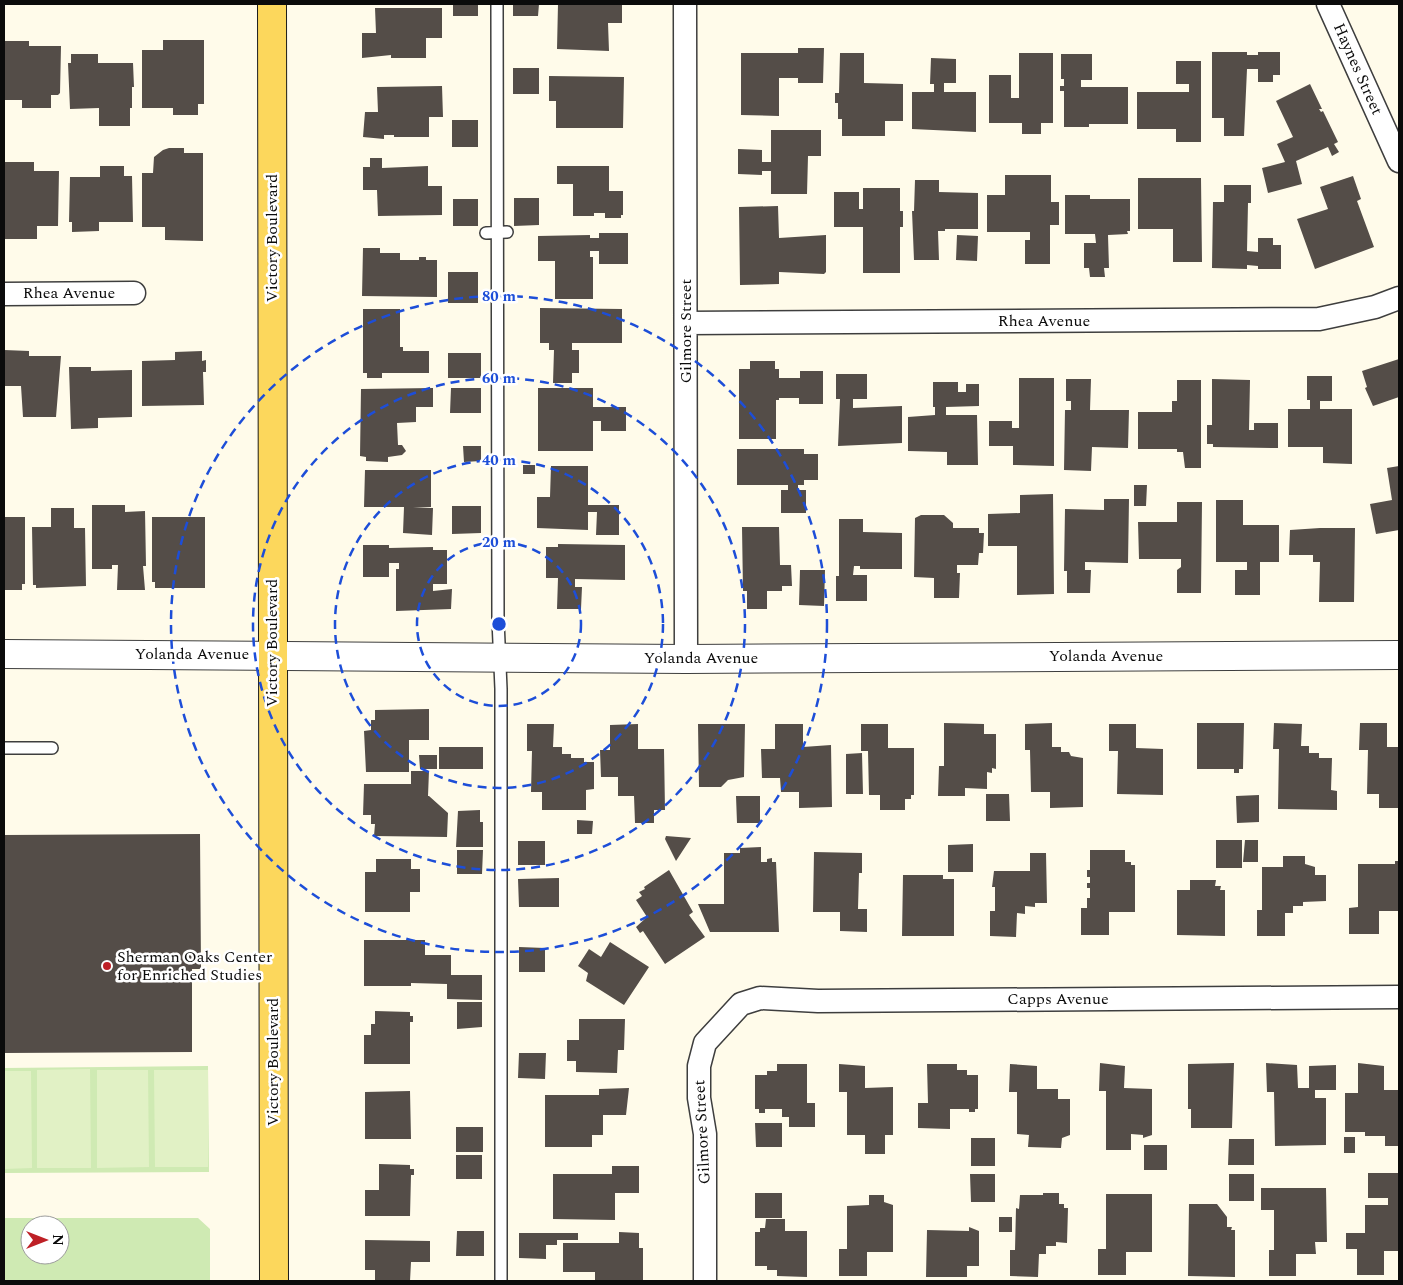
<svg xmlns="http://www.w3.org/2000/svg" width="1403" height="1285" viewBox="0 0 1403 1285" font-family="Spectral,serif">
<style>
.green{fill:#cfeab3;fill-rule:evenodd}
.pitch{fill:#e1f1c5}
.building{fill:#544d48}
.lines{fill:none;stroke-linecap:round;stroke-linejoin:round}
.service-casing{stroke:#3e3e3e;stroke-width:14}
.minor-casing{stroke:#3e3e3e;stroke-width:25}
.tertiary-casing{stroke:#3e3e3e;stroke-width:30}
.primary-casing{stroke:#1c1c1c;stroke-width:30}
.service{stroke:#fff;stroke-width:11}
.minor{stroke:#fff;stroke-width:22}
.tertiary{stroke:#fff;stroke-width:28}
.primary{stroke:#fcd75c;stroke-width:28}
.ring{fill:none;stroke:#1d4ed8;stroke-width:2.5;stroke-dasharray:9 6}
.poi-dot{fill:#be2026;stroke:#fff;stroke-width:2}
.labels{text-anchor:middle;dominant-baseline:central;stroke-width:5;stroke-linejoin:round;paint-order:stroke}
.street-label{font-size:16px;fill:#0b0b0b;stroke:#fff}
.poi-label{font-size:16px;fill:#0b0b0b;stroke:#fff;text-anchor:start}
.centre{fill:#1d4ed8;stroke:#fff;stroke-width:2.5}
.ring-label{font-size:15px;text-anchor:middle;font-weight:bold;fill:#1d4ed8;stroke:#fff;stroke-width:5;stroke-linejoin:round;paint-order:stroke}
</style>
<rect width="100%" height="100%" fill="#fffbea"/>
<path class="green" d="M208,1066L209,1172L4,1173V1068Z
M4,1218H198L210,1229V1281H4ZM30,1225H60V1255H30Z"/>
<path class="pitch" d="M90,1069L91,1168H37V1070Z
M97,1070H148L149,1167L97,1168Z
M154,1070H208V1167H155Z
M4,1071H31L32,1168L4,1169Z"/>
<path class="building" d="M453,4H478V16H453Z
M513,4H539L538,16H513Z
M558,4H622V23H608L609,51L557,49Z
M375,8H442V38H426V58H391V55L362,58V33H376Z
M163,40H204V104H198V115H173V108H142V50H163Z
M4,41H29V46H61L60,93L58,95H51V108H22V100H4Z
M798,48H824L823,83H798V78H779V116L741,115V53H798Z
M1212,52H1247V55H1258V52H1280V75H1273V82H1258V69H1247L1244,136H1224V118H1212Z
M840,53H864V83L903,84V121H885V136H842V119H838V103H835V93H839Z
M1019,53H1053V123H1041V134H1022V123H989V75H1011V98H1019Z
M71,54H98V63H133L134,87H132V108H130V126H99V108L70,109L68,63H71Z
M1061,54H1092V80H1081V87H1128V124H1089V127H1064V91H1060V86H1064V79H1061Z
M931,58L956,59V83H944V92H976V132L912,129V92H934V84H930Z
M1176,61H1201V142H1176V129H1137V92H1189V84H1176Z
M513,68H539V94H513Z
M549,76L624,77L623,128H556V101H549Z
M1310,84L1322,109H1319L1321,112L1323,111L1338,142L1334,144L1339,152L1332,156L1328,147L1296,161L1302,184L1268,193L1262,168L1285,162L1277,144L1293,137L1276,101Z
M442,86L443,117H429V137H394V135H384V139L363,137L365,112H378L377,87Z
M452,120H478V147H452Z
M771,130H821V156H808L807,194H771V171H762V175L738,174V149L762,150V162H771Z
M169,148H184V153H203V241L165,240V227H142V173H153L154,157L163,150Z
M370,158H382V168L428,166V186H442V215L378,216L377,190H363V167H370Z
M4,162H34V171H59L58,226H37V239H4Z
M100,166H124V176H132L133,222H99V231L72,232V222H69L70,177H100Z
M557,166H609V191H623V215H621V218H605V213H594V216H573V184H557Z
M1005,175H1051V202H1059V225H1050V264H1025V240H1030V232H987V195H1005Z
M1353,176L1361,199L1357,201L1374,247L1315,269L1297,219L1328,209L1320,187Z
M1138,178H1201L1202,262H1173V229H1138Z
M915,180H939V192L978,193V229H945V231H938L939,260H914L912,211H914Z
M1224,185H1251V203H1248L1247,251L1258,252V238H1273V245H1281V269H1258V266L1247,265V269L1212,268L1213,202H1224Z
M863,188H900V211H903V227H900V273H863V227H834V192H859V209H863Z
M1065,195H1090V199H1130V231H1127L1128,234L1108,235L1109,268H1104L1105,277H1090L1089,268H1084V243H1096L1095,234H1065Z
M514,198H539V225L514,226Z
M453,199H478V226H453Z
M778,206L779,238L826,235V272L824,274L779,272V284L740,285L739,207Z
M599,233H628V264H599V251H590V257H593V299H555V261H538V236L590,235V238H599Z
M957,235L978,236L977,261L956,260Z
M363,248H380V253H400V260H419V257H426V260H437V297L362,296Z
M448,272H478V303H448Z
M540,308L622,309V343H572V350H579V373H572V383H553L554,350H549V343H540Z
M363,309H400V347H403V351H429V373H382V378H367V373H363Z
M4,350L29,351V356H61L56,417H23L21,386H4Z
M202,351V361L206,360V372H203L204,405L142,406V361L175,360V352Z
M448,353H481V378H448Z
M1399,359V397L1373,406L1365,388L1367,387L1362,371Z
M750,361H775V369H779V378H800V371H823V404H799V398H779V400H776V439H739V369H750Z
M69,367H91V371L132,370V417L98,418V428L71,429Z
M836,374H867V399H853V408L902,406V443L838,446L840,399H836Z
M1307,376H1332V401H1320V409H1352V464L1323,463V447H1288V409H1310V400H1307Z
M1019,378H1054V466L1013,465V446H989V421H1012V428H1019Z
M1066,379H1091L1090,410H1129L1128,448L1092,447L1091,471L1064,470L1065,410H1071V401H1066Z
M1212,379L1250,380L1249,430H1254V423H1278V448L1213,447V444H1207V425H1212Z
M1177,380H1201V468H1185L1183,452H1177V449H1138V412H1172V401H1177Z
M933,382H958V392H966V384H979V406L946,407V415H977L978,465H947V452L908,451V417L935,415V407H933Z
M433,388V407H416V422L397,423L398,445H402L406,451L402,455L388,457V462L366,461V457L360,456L361,389Z
M451,388H481V413H450Z
M538,388H593V407H626V431H601V421H593V451H538Z
M463,446H481V461L464,462Z
M737,449H804V454H818V480H804V485H798V490H806V513H781V490H788V485H737Z
M523,465H535V474H523Z
M551,466H588V505H619V535H596L597,512H588V530L537,528V497H550Z
M1399,466V530L1376,534L1370,504L1392,500L1387,468Z
M365,470H431V507L413,508H433L432,535L403,533L404,507H364Z
M1134,485H1147L1146,506H1134Z
M1053,494L1054,594L1017,595V546H988V514L1020,513V495Z
M1104,499H1129L1128,563L1085,562V570H1091L1090,593H1067V571H1064L1065,509L1104,510Z
M1216,500H1243V525H1279V562H1260V595H1235V570H1247V562H1216Z
M1177,502H1202L1201,593H1177V570L1181,567V559H1139L1138,522H1177Z
M92,505H125V512L145,511L146,566H143L145,590H117L118,565H112V569H92Z
M452,506H481V533L452,534Z
M51,508H74V528H85L86,586L36,588V585H33L32,527H51Z
M921,515H944L953,523V528H979V533H984L983,553H979L978,565H957V573H960L959,598H934V578L914,577L915,518Z
M4,517H25V584H22V590H4Z
M152,517H205V588H155V582H152Z
M839,519H863V532L902,533V569H860V566H854L853,575H867V601H836V576H839Z
M742,527H779L780,565H791L792,586H782V591H767V609H747V591H743Z
M1320,528H1355L1354,602H1319L1320,562H1313V555H1289L1290,530Z
M558,544L625,545V580L575,579V587H582L581,609H557L558,578H546V547H558Z
M363,545H389V548L433,547V550H447V584H433V591L452,589L451,609L396,611V569H399V563H389V577H363Z
M800,570H825L824,606L799,605Z
M429,709V740H409V772H366L364,731L371,730V720H375V710Z
M944,723L984,724V734H996V769L992,768V773L987,772V789L965,788V796H938L939,766H944Z
M1052,723V747H1061V752H1069L1071,756L1083,758V807L1050,808V792H1031L1030,750H1025V724Z
M1197,723H1244L1243,769H1239V773H1234V769H1197Z
M1274,723L1302,724L1301,746H1309V753H1319V758H1332L1331,790L1337,791V810L1278,809L1279,749H1273Z
M1360,723H1387V747H1399V808H1379V794H1367L1368,750H1359Z
M527,724H554L553,747H562V754H571V758H584V762H594V789L586,790V810H542V792H531L532,751H527Z
M638,724V749H664L665,810H654V823H635L634,796H618V777H601L600,750H610V725Z
M698,724H745L744,777L728,780L721,787H699Z
M775,724H803V747L831,745L832,807L799,808V792H781L780,778H762L761,749H775Z
M861,724H888V748H914V795H911V799H905V810H880V795H869L868,751H861Z
M1109,724H1136V748L1163,749V795L1117,794L1118,751H1109Z
M439,747H483V769H439Z
M862,753L863,794H846V754Z
M419,755H437V769H420Z
M411,771H429L428,796H410H429L448,813L447,837L374,836L375,824H371V815H363L364,784H411Z
M986,794H1009L1010,821H986Z
M1259,795V822L1237,823L1236,796Z
M736,796H760V823H737Z
M480,810V822H483V847H456L458,811Z
M577,820L593,821L592,834H577Z
M200,834L201,969H192V1052L4,1053V835Z
M666,836L691,838L676,861L665,839Z
M1216,840H1242V868H1216Z
M1245,840H1258V862H1243Z
M518,841H545V865H518Z
M973,844V872H948V845Z
M761,847V862H767V859L772,858V862H776L779,932H710L698,904H724V853H740V848Z
M457,850H483L482,874H457Z
M1090,850H1125V862H1131V865H1135V912H1109V935H1081V908H1087V898H1090V888H1087V883H1090V877H1087V870H1090Z
M814,852L862,853V873H859L858,909H867V932L840,931V912H813Z
M1030,853H1046L1047,903H1035V907L1025,906V914L1017,913L1016,937L990,936V911H995V887H992L994,871H1030Z
M1283,856H1305V864L1315,867V875H1326V901L1303,902V906H1293V913H1285V936H1257V910H1262V867H1283Z
M376,859H411V869H420V892H410V912H365V872H376Z
M1395,861H1399V911H1379V934H1349V908L1358,907V864H1395Z
M669,870L693,912L689,915L705,937L665,964L643,931L640,933L636,927L647,917L636,900L642,896L639,892L645,889L644,887Z
M903,875H943V879H954V936H902Z
M559,878V907H519L518,879Z
M1190,880H1216L1215,886H1221L1220,890H1225V936L1177,935V890H1190Z
M364,940H425V955H451V975H482V1000L447,999V984L411,983V986H364Z
M610,942L649,967L624,1005L586,981L588,973L578,966L589,949L601,957Z
M519,947L545,948V972H519Z
M457,1002H482V1027L457,1029Z
M375,1011L410,1012V1016H413V1022H410V1064H364V1035H371V1024H375Z
M579,1019H625L624,1050H618L617,1073L576,1072V1061H567V1040H579Z
M519,1053H546L545,1079L518,1078Z
M1100,1063L1125,1066L1124,1088L1152,1089V1135L1143,1138V1135L1131,1134V1150H1106V1091H1099Z
M1234,1063L1232,1128H1191V1109H1188V1064Z
M1266,1063L1297,1065L1298,1088H1309V1066L1336,1065V1090H1315V1098H1326V1145L1275,1146L1274,1092H1267Z
M1358,1063L1384,1066V1090H1399V1146H1385V1136H1365V1132H1345V1093H1358Z
M777,1064H807V1103H815V1127H789V1117H782V1109H765V1113H759V1109H755V1075H767V1071H777Z
M839,1064L865,1066V1088L893,1087V1135H885V1154H865V1135H847V1092H839Z
M927,1064H957V1070H967V1075H978V1109H975V1112H969V1109H950V1129L918,1128V1103H928Z
M1010,1064L1037,1066V1089H1058V1099H1070V1135L1062,1138L1061,1148L1028,1147L1029,1135L1017,1134V1092H1009Z
M629,1088L626,1115H603V1135H592V1147H545V1095H599V1089Z
M410,1091L411,1139H365V1092Z
M755,1123H782V1147H756Z
M456,1127H483V1152H456Z
M1344,1137H1355V1153H1344Z
M971,1138H995V1166H971Z
M1229,1139H1254V1165H1228Z
M1144,1145H1167V1170H1144Z
M456,1155H482V1179H456Z
M379,1164L410,1165V1169H414V1175H411L410,1216H365V1190H379Z
M612,1166H639V1193H615V1220L553,1219V1174H612Z
M1368,1173H1399V1251H1384V1275H1357V1249H1346V1233H1365V1205H1388V1198H1368Z
M970,1174H995V1202H971Z
M1229,1174H1254V1201H1229Z
M1261,1188H1326L1327,1242H1315L1316,1254H1296V1276H1269V1250H1274V1210H1261Z
M755,1193H782V1218H755Z
M1043,1193H1059V1204H1064V1208H1068L1067,1243L1056,1242V1246H1046V1254H1039L1038,1277L1010,1276V1250H1015L1016,1208L1019,1209L1020,1195H1043Z
M1106,1194H1152V1252H1126V1275H1098V1249H1106Z
M869,1195H884V1202L893,1205V1252H867V1276H839V1249H847V1206L869,1205Z
M1189,1204H1217L1227,1217V1227H1232L1231,1230H1235V1277L1188,1276Z
M999,1217H1012V1232H999Z
M766,1219H785V1231H807V1277L777,1276V1270H767V1266H755V1232H760V1228H765Z
M969,1227L979,1231V1266H967V1277H926L927,1230L969,1231Z
M457,1231H484V1256H456Z
M619,1232L639,1233V1248H643V1281H595V1272H563V1243H619Z
M519,1233H578V1240H557V1245H546V1259L519,1258Z
M365,1240L430,1241V1262H411L410,1281H375V1270H365Z"/>
<g class="lines">
<g class="service-casing">
<path id="service" d="M497,4L498,620L501,689V1281
M486,233L507,232
M4,748H52"/>
</g>
<g class="minor-casing">
<path id="minor" d="M685,4L686,659
M1328,4L1399,161
M4,294L134,293
M686,323L1319,319L1375,307L1399,298
M705,1281V1134L699,1098V1066L705,1043L741,1004L760,998L818,1001L1399,997"/>
</g>
<g class="tertiary-casing">
<path id="tertiary" d="M4,654L686,659L1399,655"/>
</g>
<g class="primary-casing">
<path id="primary" d="M272,4L274,1281"/>
</g>
<use href="#service" class="service"/>
<use href="#minor" class="minor"/>
<use href="#tertiary" class="tertiary"/>
<use href="#primary" class="primary"/>
</g>
<g class="ring">
<circle cx="499" cy="624" r="82"/>
<circle cx="499" cy="624" r="164"/>
<circle cx="499" cy="624" r="246"/>
<circle cx="499" cy="624" r="328"/>
</g>
<circle class="poi-dot" cx="107" cy="966" r="5"/>
<g class="labels">
<g class="street-label">
<text transform="translate(1358 69) rotate(66)">Haynes Street</text>
<text transform="translate(272 238) rotate(-90)">Victory Boulevard</text>
<text x="69" y="293">Rhea Avenue</text>
<text x="1044" y="321">Rhea Avenue</text>
<text transform="translate(686 331) rotate(-90)">Gilmore Street</text>
<text transform="translate(272 643) rotate(-90)">Victory Boulevard</text>
<text x="192" y="654">Yolanda Avenue</text>
<text x="1106" y="656">Yolanda Avenue</text>
<text x="701" y="658">Yolanda Avenue</text>
<text x="1058" y="999">Capps Avenue</text>
<text transform="translate(273 1062) rotate(-90)">Victory Boulevard</text>
<text transform="translate(702 1132) rotate(-93)">Gilmore Street</text>
</g>
<g class="poi-label">
<text x="117" y="957">Sherman Oaks Center<tspan x="117" dy="18">for Enriched Studies</tspan></text>
</g>
</g>
<circle cx="499" cy="624" r="8" class="centre"/>
<g class="ring-label">
<text x="499" y="301">80 m</text>
<text x="499" y="383">60 m</text>
<text x="499" y="465">40 m</text>
<text x="499" y="547">20 m</text>
</g>
<rect width="1403" height="1285" fill="none" stroke="#0b0b0b" stroke-width="10"/>
<g transform="translate(45 1240) rotate(90)"><circle r="24" fill="#ffffff" stroke="#9d9d9d"/>
<path d="M0-4L9 19L0 12L-9 19Z" fill="#be2026"/>
<text y="-8" font-size="14" font-weight="bold" text-anchor="middle" fill="#0b0b0b">N</text>
</g>
</svg>
